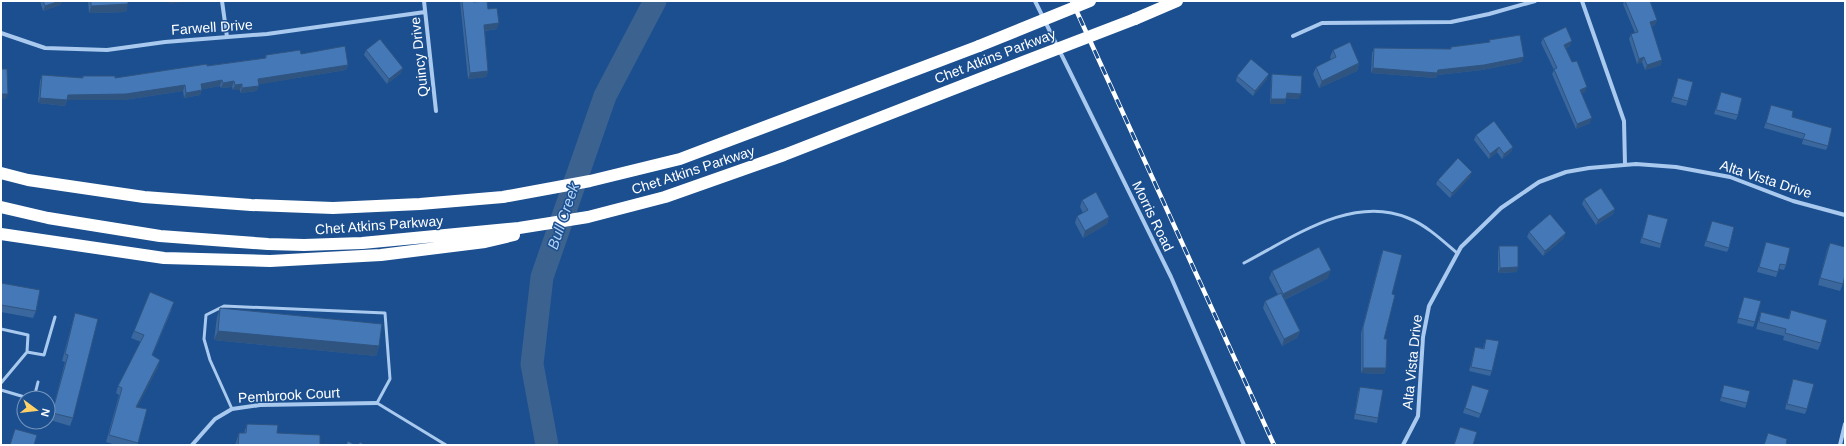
<svg xmlns="http://www.w3.org/2000/svg" width="1846" height="446" viewBox="0 0 1846 446" font-family="Arial,sans-serif">
<style>
.lines{fill:none;stroke-linecap:round;stroke-linejoin:round}
.river{stroke:#3c6290;stroke-width:23}
.lane{stroke:#a9c9ee;stroke-width:3}
.street{stroke:#a9c9ee;stroke-width:4}
.highway{stroke:#fff;stroke-width:12}
.rail-casing{stroke:#fff;stroke-width:4.5}
.rail{stroke:#1b4f8f;stroke-width:3;stroke-dasharray:9;stroke-linecap:butt}
.highway-bridge{stroke:#fff;stroke-width:12}
.wall{fill:#3a679d}
.shaded-wall{fill:#305480}
.building{fill:#4478b7;stroke:#305480}
.labels{text-anchor:middle;dominant-baseline:central;stroke-width:3;stroke-linejoin:round;paint-order:stroke}
.street-label{font-size:14px;fill:#fff;stroke:#1b4f8f}
.water-label{font-size:15px;font-style:italic;fill:#b5d3f5;stroke:#1b4f8f}
</style>
<rect width="100%" height="100%" fill="#1b4f8f"/>
<g class="lines">
<path class="river" d="M547,445L532,364L542,277L605,96L655,1"/>
<path class="lane" d="M1244,263C1292,238 1352,194 1408,218C1426,225 1442,240 1457,253
M1,329L28,335L27,352L1,383
M27,352L44,355L55,317
M1,390L28,398
M34,398L38,382
M232,409L210,360L204,339L206,315L224,306L385,313L390,379L377,403L446,445"/>
<path class="street" d="M222,1L227,37
M424,1L436,111
M1035,1L1171,277L1244,445
M1582,1L1624,121L1625,165
M1,33L45,48L107,50L165,42L267,34L425,12
M1293,36L1322,23L1451,22L1489,14L1535,1
M192,445L215,419L232,409L260,405L377,403
M1403,445L1418,416L1423,337L1429,306L1461,247L1501,208L1539,182L1566,172L1589,168L1636,164L1676,167L1730,177L1793,201L1845,215
M1840,445L1845,424"/>
<path class="highway" d="M1135,19L1177,1
M1,173L28,180L144,197L251,205L333,208L420,204L503,197L590,181L680,159L979,46
M1,207L48,218L160,236L268,244L304,245L362,243L519,228L588,217L665,197L784,155L992,74
M1,234L164,258L270,261L381,255L485,242L514,235"/>
<g class="rail-casing">
<path id="rail" d="M1072,1L1274,445"/>
</g>
<use href="#rail" class="rail"/>
<path class="highway-bridge" d="M979,46L1090,1
M992,74L1135,19"/>
</g>
<path class="wall" d="M40,1H62L60,5L43,11Z
M88,1H128L126,12L89,13Z
M460,1H473V2L488,9L497,29L485,31L488,71L486,77L468,79Z
M1624,1H1650L1657,20L1655,25L1651,26L1661,65L1645,70L1642,62L1637,64L1629,39L1631,34L1635,33L1623,4Z
M1543,38L1570,46L1566,48L1585,92L1581,93L1590,123L1576,129L1552,74L1554,70L1541,43Z
M1489,40L1522,62L1482,70L1437,75L1436,78L1371,73L1372,53L1374,48L1450,49L1451,47L1489,43Z
M366,50L401,73L387,84L364,55Z
M1333,50L1359,63L1357,71L1319,88L1313,74L1316,67L1331,60L1330,57Z
M301,54L348,65L346,70L259,84L257,91L240,93V90H233L232,87L221,88L220,86L202,89L200,95L184,98L183,91L124,100H67L65,106L38,103L40,81L42,75L82,78L83,76L115,78L265,58L266,55Z
M1272,74L1299,99L1286,98L1285,104H1270L1271,79Z
M1237,76L1267,79L1253,96L1236,81Z
M1678,78L1688,101L1686,106L1671,102Z
M1721,92L1738,115L1736,120L1714,114Z
M1771,105L1792,117L1828,146L1826,150L1802,144L1803,139L1764,128Z
M1476,135L1513,147L1511,152L1502,159L1497,152L1489,159L1474,140Z
M1470,177L1450,198L1436,184L1438,180Z
M1584,199L1615,209L1613,214L1596,225L1582,204Z
M1082,200L1109,217L1107,224L1083,238L1075,223L1077,216L1083,213L1080,207Z
M1648,214L1661,244L1660,248L1640,243Z
M1712,221L1729,248L1727,252L1704,246Z
M1529,232L1564,238L1543,256L1527,237Z
M1766,242L1786,265L1784,270L1779,269L1776,277L1757,272Z
M1830,243L1843,284L1840,291L1818,285L1827,250Z
M1499,246L1517,272L1498,273V251Z
M1383,250L1392,294L1384,339L1386,368L1384,374L1361,373V333L1381,255Z
M1272,271L1328,278L1284,300L1300,331L1297,338L1282,346L1263,308L1265,301L1278,295L1269,278Z
M1,283L36,311L33,318L1,312Z
M1744,297L1755,322L1753,327L1737,323Z
M220,308L379,346L376,356L214,340L217,317Z
M172,309L152,356L158,367L137,407L138,443L137,445H116L106,442L119,395L116,393L118,386L141,342L131,338L134,331Z
M1791,310L1821,343L1818,350L1783,340L1784,336L1756,329L1761,312L1788,319Z
M75,313L73,418L70,426L50,420L65,362L62,361L73,320Z
M1486,339L1492,371L1490,376L1469,371L1474,352L1475,347L1483,348Z
M1793,379L1807,409L1805,414L1785,409Z
M1472,385L1489,390L1479,418L1463,413Z
M1724,385L1747,403L1745,408L1720,401Z
M1360,387L1378,418L1377,423L1354,419L1358,392Z
M247,424L277,433L320,444L329,445H235L239,433H244Z"/>
<path class="shaded-wall" d="M60,1H62L60,5L43,11L45,6Z
M170,1H188L169,4Z
M128,4L126,12L89,13L91,6Z
M1657,20L1655,25L1648,27L1650,22Z
M499,23L497,29L482,31L484,25Z
M1572,41L1570,46L1562,50L1564,45Z
M1524,57L1522,62L1482,70L1437,75L1436,78L1371,73L1373,68L1438,70Z
M1644,57L1642,62L1637,64L1639,59Z
M1662,60L1661,65L1645,70L1647,65Z
M1359,63L1357,71L1319,88L1322,81Z
M348,65L346,70L256,85L258,79Z
M403,68L401,73L387,84L389,79Z
M488,71L486,77L468,79L470,73Z
M1269,74L1267,79L1253,96L1255,91Z
M222,80L220,86L199,90L201,84Z
M234,81L232,87L221,88L223,83Z
M242,84L240,90H233L235,85Z
M185,85L183,91L124,100H67L65,106L38,103L40,98L68,95Z
M259,86L257,91L240,93L242,88Z
M1587,87L1585,92L1578,95L1580,90Z
M202,90L200,95L184,98L186,93Z
M1287,93L1301,94L1299,99L1285,98Z
M1,94H8L6,99H1Z
M1271,99H1286L1285,104H1270Z
M1592,118L1590,123L1576,129L1577,124Z
M1499,147L1497,152L1489,159L1490,154Z
M1513,147L1511,152L1502,159L1504,154Z
M1472,172L1470,177L1450,198L1452,193Z
M1615,209L1613,214L1596,225L1598,220Z
M1109,217L1107,224L1083,238L1085,231Z
M1566,233L1564,238L1543,256L1545,251Z
M1518,267L1517,272L1498,273L1500,268Z
M1331,270L1328,278L1281,301L1283,294Z
M218,331L379,346L376,356L214,340Z
M1300,331L1297,338L1282,346L1284,339Z
M160,360L158,367L134,414L136,407Z
M1363,368H1386L1384,374L1361,373Z"/>
<path class="building" d="M43,1H60L45,6Z
M91,1H128V4L91,6Z
M462,1H473V2L487,1L488,9L497,8L499,23L484,25L488,71L470,73Z
M1625,1H1650L1657,20L1650,22L1662,60L1647,65L1644,57L1639,59L1631,34L1638,32Z
M1566,27L1572,41L1564,45L1572,62L1577,61L1587,87L1580,90L1592,118L1577,124L1554,69L1557,68L1543,38Z
M1520,35L1524,57L1484,65L1438,70L1437,73L1373,68L1374,48L1451,49V47L1490,42L1489,40Z
M380,39L403,68L389,79L366,50Z
M1350,42L1359,63L1322,81L1316,67L1336,57L1333,50Z
M345,46L348,65L258,79L259,86L242,88V84L235,85L234,81L223,83L222,80L201,84L202,90L186,93L185,85L126,94L68,95L67,100L40,98L42,75L83,78V76H115V78L207,64V66L266,58V55L300,50L301,54Z
M1251,59L1269,74L1255,91L1237,76Z
M1,69H7L8,94H1Z
M1272,74L1302,76L1301,94L1287,93L1286,99H1271Z
M1678,78L1693,82L1688,101L1673,97Z
M1721,92L1742,98L1738,115L1716,110Z
M1771,105L1793,111L1792,117L1832,128L1828,146L1803,139L1805,134L1766,123Z
M1494,121L1513,147L1504,154L1499,147L1490,154L1476,135Z
M1458,158L1472,172L1452,193L1438,180Z
M1601,188L1615,209L1598,220L1584,199Z
M1096,192L1109,217L1085,231L1077,216L1088,210L1082,200Z
M1550,214L1566,233L1545,251L1529,232Z
M1648,214L1668,219L1661,244L1642,238Z
M1712,221L1734,227L1729,248L1706,241Z
M1766,242L1790,248L1786,265L1780,264L1778,272L1759,267Z
M1830,243L1845,247V275L1843,284L1820,278Z
M1499,246H1518V267L1500,268Z
M1319,247L1331,270L1283,294L1272,271Z
M1383,250L1402,255L1392,294L1395,295L1384,339H1387L1386,368H1363V327Z
M1,283L40,290L36,311L1,305Z
M150,292L174,302L152,355L160,360L136,407L147,409L138,443L109,435L122,388L118,386L144,335L134,331Z
M1281,293L1300,331L1284,339L1265,301Z
M1744,297L1761,301L1755,322L1738,318Z
M220,308L382,324L379,346L218,331Z
M1791,310L1827,320L1821,343L1785,333L1786,329L1759,322L1761,312L1789,319Z
M75,313L98,319L73,418L52,413L68,355L65,354Z
M1486,339L1499,341L1492,371L1471,367L1475,347L1484,349Z
M1793,379L1814,384L1807,409L1787,404Z
M1472,385L1489,390L1481,414L1465,408Z
M1724,385L1750,391L1747,403L1721,397Z
M1360,387L1383,390L1378,418L1355,414Z
M247,424L278,425L277,433L320,435V444H329V445H238L239,433H246Z
M1460,427L1477,432L1473,445H1454Z
M15,429L37,435L34,445H10Z
M1768,433L1787,439L1786,445H1764Z
M348,441L355,445H346Z
M360,442L365,445H358Z"/>
<g class="labels">
<g class="street-label">
<text transform="translate(212 27) rotate(-4)">Farwell Drive</text>
<text transform="translate(995 56) rotate(-21)">Chet Atkins Parkway</text>
<text transform="translate(419 57) rotate(-96)">Quincy Drive</text>
<text transform="translate(693 170) rotate(-18)">Chet Atkins Parkway</text>
<text transform="translate(1766 179) rotate(18)">Alta Vista Drive</text>
<text transform="translate(1153 216) rotate(64)">Morris Road</text>
<text transform="translate(379 225) rotate(-4)">Chet Atkins Parkway</text>
<text transform="translate(1412 362) rotate(-84)">Alta Vista Drive</text>
<text transform="translate(289 395) rotate(-3)">Pembrook Court</text>
</g>
<g class="water-label">
<text transform="translate(563 216) rotate(-71)">Bull Creek</text>
</g>
</g>
<rect width="1846" height="446" fill="none" stroke="#ffffff" stroke-width="4"/>
<g transform="translate(36 410) rotate(105)"><circle r="19" fill="#1b4f8f" stroke="#7695bc"/>
<path d="M0-3L7 15L0 10L-7 15Z" fill="#ffd166"/>
<text y="-6" font-size="11" font-weight="bold" text-anchor="middle" fill="#ffffff">N</text>
</g>
</svg>
